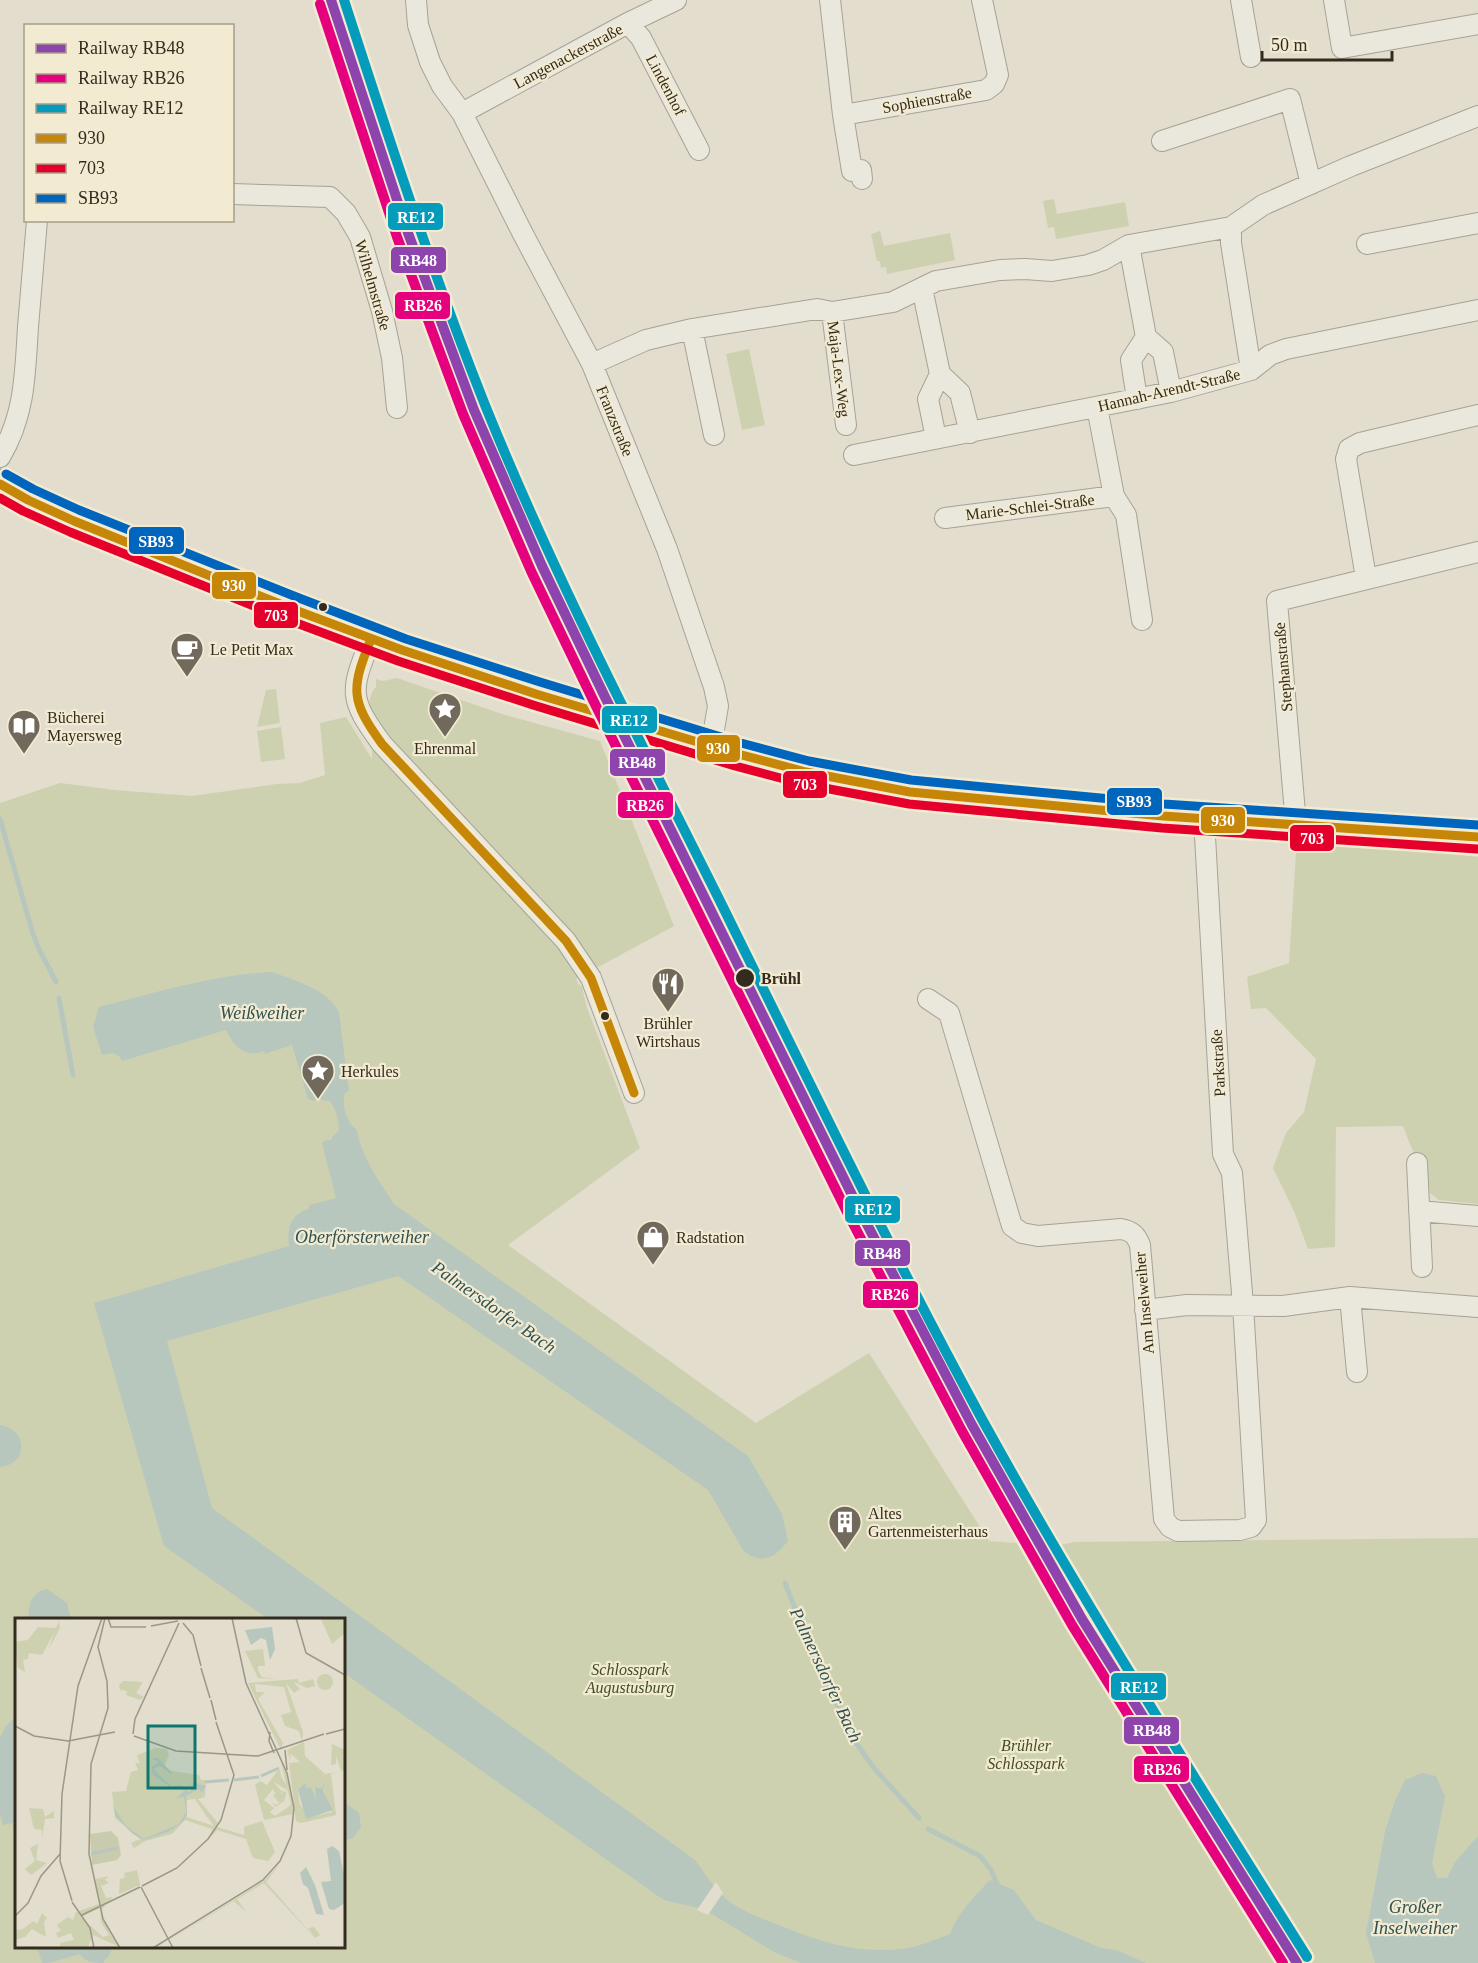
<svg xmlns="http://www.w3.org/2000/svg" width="1478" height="1963" viewBox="0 0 1478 1963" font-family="'Times New Roman',serif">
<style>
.green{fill:#ced1b0;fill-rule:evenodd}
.water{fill:#b7c7be}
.pier{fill:#e2ddcc}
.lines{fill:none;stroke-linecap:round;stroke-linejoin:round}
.stream{stroke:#b7c7be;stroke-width:5}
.minor-casing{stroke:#a7a295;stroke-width:22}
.secondary-casing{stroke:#969185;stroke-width:31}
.minor{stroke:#eae7dd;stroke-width:20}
.secondary{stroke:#eae7dd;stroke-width:28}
.bus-1-casing{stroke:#f2ebd2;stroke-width:14}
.bus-2-casing{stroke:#f2ebd2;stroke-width:14}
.bus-3-casing{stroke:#f2ebd2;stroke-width:14}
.bus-1{stroke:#c68708;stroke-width:9}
.bus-2{stroke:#e4002b;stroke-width:9}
.bus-3{stroke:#0065bd;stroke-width:9}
.rail-1-casing{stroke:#f2ebd2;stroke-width:15}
.rail-2-casing{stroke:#f2ebd2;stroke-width:15}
.rail-3-casing{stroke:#f2ebd2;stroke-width:15}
.rail-1{stroke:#8e44ad;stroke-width:10}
.rail-2{stroke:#e5007d;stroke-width:10}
.rail-3{stroke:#059cbc;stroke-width:10}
.bus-dot{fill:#342b1f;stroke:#f2ebd2;stroke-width:2}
.labels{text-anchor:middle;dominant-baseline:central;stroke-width:4.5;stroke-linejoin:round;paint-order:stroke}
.street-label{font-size:16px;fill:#342b1f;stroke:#f2ebd2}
.poi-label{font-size:16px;fill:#342b1f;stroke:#f2ebd2;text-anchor:start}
.stop-label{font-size:16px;font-weight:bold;fill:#342b1f;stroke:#f2ebd2;text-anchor:start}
.park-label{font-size:16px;font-style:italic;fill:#414e27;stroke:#f2ebd2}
.water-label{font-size:18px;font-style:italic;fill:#2f5152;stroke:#f2ebd2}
.inset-river{fill:none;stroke:#b7c7be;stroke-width:3}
.inset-road{fill:none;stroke:#9c9687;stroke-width:1.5}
.view{fill:#0f766e;fill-opacity:0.15;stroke:#0f766e;stroke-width:3}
.inset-edge{fill:none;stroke:#342b1f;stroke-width:3}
.line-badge{stroke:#f2ebd2;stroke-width:2}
.badge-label{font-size:16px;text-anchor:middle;font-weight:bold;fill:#fff}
</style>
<rect width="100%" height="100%" fill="#e2ddcc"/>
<path class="green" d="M1054,199L1057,214L1125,202L1129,226L1056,239L1054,227L1048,228L1043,201Z
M880,231L884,246L950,233L955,260L887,274L886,267L881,268L880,261H877L871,234Z
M749,349L765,425L742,430L726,354Z
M397,678L502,714L600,741L674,926L576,979L579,985L582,986L586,1005L640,1148L508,1245L756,1423L869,1353L989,1541L1055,1546L1075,1542L1478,1538V1963H0V803L60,783L114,790L192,796L277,784L300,783L325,775L320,723L346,717L372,759V750L357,725L372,741C371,726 364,699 376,687V679L383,681ZM16,1620H344V1946H16Z
M276,689L280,723L257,727L266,690Z
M281,727L285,759L261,762L257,731Z
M1297,837L1478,857V1204L1439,1200L1430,1193L1427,1169L1412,1149L1403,1126L1336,1127L1335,1247L1308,1249L1294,1211L1273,1168L1286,1133L1304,1112L1316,1059L1266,1008L1251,1009L1247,977L1289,963Z"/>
<path class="water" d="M272,972C296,981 327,989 339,1012L349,1091L345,1093C341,1104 347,1124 357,1130C361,1157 380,1182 394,1204L748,1456L782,1514L788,1541C775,1558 761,1566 743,1550L708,1490L398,1276L167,1341L212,1508L695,1860C703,1870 711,1884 720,1893C733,1908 758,1917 776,1924C818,1941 855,1954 901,1949C918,1947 934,1940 950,1934C958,1912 974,1897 990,1880L1014,1890L1036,1920L1101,1948L1116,1950L1146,1963H801L774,1952L707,1911C693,1905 678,1905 662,1899L344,1673V1620L268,1619L164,1546L94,1303L289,1246C287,1228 290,1214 309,1209V1205L336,1198L322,1143L327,1139V1141L332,1139V1137L339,1131C339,1121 336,1109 330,1101L321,1100L320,1097L315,1098V1101L308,1099L292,1045L265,1054L264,1051C245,1059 234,1046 226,1030L122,1061L120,1057L114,1053L102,1055L93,1027L99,1007C155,993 214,974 272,972Z
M0,1425C28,1429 29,1464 0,1467Z
M47,1589L67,1603L71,1619H29C27,1607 32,1591 47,1589Z
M16,1716V1838L12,1823L3,1825L0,1815V1737L7,1725Z
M1422,1773L1436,1776L1445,1796L1432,1863L1437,1878H1447L1455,1862L1478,1836V1963H1375L1366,1933L1385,1831L1395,1801L1405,1780Z
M344,1804H347L359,1813L361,1827L353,1838L344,1840Z
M37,1947H111C112,1953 109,1957 104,1960V1963C93,1963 86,1963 80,1954L49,1963H42Z"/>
<path class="pier" d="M716,1882L723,1893L708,1915L697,1910Z"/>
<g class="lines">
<path class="stream" d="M0,819L33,934L39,949L56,982
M59,998L73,1075
M785,1583L821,1674L836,1702L850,1734L873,1767L919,1818
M928,1829L980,1856L991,1870L999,1889"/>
<g class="minor-casing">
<path id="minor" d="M416,0L418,25L430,62L442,86L462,113L523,234L592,364L667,549L714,687L718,706L711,747
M830,0L843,115L852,171L861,170L862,179
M1241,0L1251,57
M1334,0L1342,48L1478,24
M628,23L641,38L699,150
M462,113L628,23L676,0
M843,115L986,90L994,84L998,75L982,0
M1162,141L1290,99L1311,184
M232,194L330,197L346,213L360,237L382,311L392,358L397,408
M1367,244L1478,223
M1129,245L1146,337L1131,360L1137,399
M922,288L940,374L928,399L936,438
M832,312L846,425
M692,329L714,435
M1146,337L1163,352L1171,392
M592,364L646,340L692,329L817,309L832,312L893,302L936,281L1000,270L1025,269L1052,271L1088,265L1103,260L1129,245L1231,227
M1251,370L1231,243V227L1263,205L1351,166L1478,116
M940,374L960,393L970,433
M1097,407L1114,496L1126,515L1142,620
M854,455L1171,392L1251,370L1270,355L1286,349L1478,310
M0,457C25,415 25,375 28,327C31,292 34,256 37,220
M945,518L1114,496
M1366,578L1346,459L1349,449L1360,443L1478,415
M371,639C350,691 348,698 382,744L566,941L591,978L634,1093
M1296,825L1277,601L1478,552
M928,999L949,1013L1012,1226L1022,1233L1038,1236L1121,1229C1132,1231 1136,1235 1140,1245L1164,1519L1170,1527L1178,1531L1240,1530L1251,1527L1256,1520L1243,1305L1232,1173L1223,1154L1204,819
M1417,1163L1422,1267
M1419,1211L1478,1216
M1350,1297L1357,1372
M1145,1310L1187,1305L1283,1306L1350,1297L1478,1307"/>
</g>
<g class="secondary-casing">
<path id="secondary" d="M0,484L28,500L74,521C173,560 270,601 369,638C457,671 548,697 637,724C727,751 816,780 910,792L1163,816L1478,837"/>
</g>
<use href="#minor" class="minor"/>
<use href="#secondary" class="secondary"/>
<g class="bus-1-casing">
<path id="bus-1" d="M0,484L28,500L74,521L295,610L402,650L536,694L738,754L806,772L910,792L1163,816L1478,837
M371,639C351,689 350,700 382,744L566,941L591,978L634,1093"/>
</g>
<g class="bus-2-casing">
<path id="bus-2" d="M0,498L23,511L70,532L291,621L398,661L533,705L735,766L803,784L909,804L1162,828L1477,849"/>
</g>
<g class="bus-3-casing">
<path id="bus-3" d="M6,474L33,489L79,510L299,598L406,639L540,682L741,743L809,761L911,780L1164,804L1478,825"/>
</g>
<use href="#bus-1" class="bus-1"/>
<use href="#bus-2" class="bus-2"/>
<use href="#bus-3" class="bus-3"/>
<g class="rail-1-casing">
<path id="rail-1" d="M331,0L408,233L474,410L542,566L604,695L859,1209L972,1425L1082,1619L1297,1963"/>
</g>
<g class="rail-2-casing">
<path id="rail-2" d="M320,4L397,237L463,414L531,571L593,700L848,1214L962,1431L1072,1625L1283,1963"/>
</g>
<g class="rail-3-casing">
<path id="rail-3" d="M344,0C388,136 432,272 485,405C553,574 638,737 720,901C806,1075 890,1250 983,1421C1084,1604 1196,1780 1307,1957"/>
</g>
<use href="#rail-1" class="rail-1"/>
<use href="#rail-2" class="rail-2"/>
<use href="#rail-3" class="rail-3"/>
</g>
<defs>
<g id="cafe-pin" transform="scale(1.725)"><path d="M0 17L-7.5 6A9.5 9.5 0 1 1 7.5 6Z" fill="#71695c" stroke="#f2ebd2"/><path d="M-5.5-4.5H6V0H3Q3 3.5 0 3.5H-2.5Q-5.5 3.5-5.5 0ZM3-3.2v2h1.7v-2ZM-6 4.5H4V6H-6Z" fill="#fff"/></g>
<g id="sight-pin" transform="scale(1.725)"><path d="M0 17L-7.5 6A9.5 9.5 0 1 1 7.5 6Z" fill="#71695c" stroke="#f2ebd2"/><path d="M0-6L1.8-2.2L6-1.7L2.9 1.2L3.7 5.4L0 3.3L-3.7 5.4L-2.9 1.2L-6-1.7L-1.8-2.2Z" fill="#fff"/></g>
<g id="library-pin" transform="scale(1.725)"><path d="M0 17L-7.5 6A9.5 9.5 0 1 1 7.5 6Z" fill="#71695c" stroke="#f2ebd2"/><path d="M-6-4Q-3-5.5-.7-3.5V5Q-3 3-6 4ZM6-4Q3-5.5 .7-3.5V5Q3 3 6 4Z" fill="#fff"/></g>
<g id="restaurant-pin" transform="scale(1.725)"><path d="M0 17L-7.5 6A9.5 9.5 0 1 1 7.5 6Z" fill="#71695c" stroke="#f2ebd2"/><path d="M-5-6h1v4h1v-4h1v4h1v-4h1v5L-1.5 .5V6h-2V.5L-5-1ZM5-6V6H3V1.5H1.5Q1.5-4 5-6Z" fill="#fff"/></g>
<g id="shop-pin" transform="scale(1.725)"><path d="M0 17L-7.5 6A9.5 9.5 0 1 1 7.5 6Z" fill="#71695c" stroke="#f2ebd2"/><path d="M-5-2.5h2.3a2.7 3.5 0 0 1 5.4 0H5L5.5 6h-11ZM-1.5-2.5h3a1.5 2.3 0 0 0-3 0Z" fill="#fff"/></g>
<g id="building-pin" transform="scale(1.725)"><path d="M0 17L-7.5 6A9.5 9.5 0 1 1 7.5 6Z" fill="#71695c" stroke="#f2ebd2"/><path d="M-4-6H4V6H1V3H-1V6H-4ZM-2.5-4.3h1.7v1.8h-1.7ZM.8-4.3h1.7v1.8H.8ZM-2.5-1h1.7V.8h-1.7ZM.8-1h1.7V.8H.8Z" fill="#fff"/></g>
</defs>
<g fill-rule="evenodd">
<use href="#cafe-pin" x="187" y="649"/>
<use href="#sight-pin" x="445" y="709"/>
<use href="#library-pin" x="24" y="726"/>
<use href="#restaurant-pin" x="668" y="984"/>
<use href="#sight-pin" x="318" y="1071"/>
<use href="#shop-pin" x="653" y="1237"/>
<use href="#building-pin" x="845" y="1522"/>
</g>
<g class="bus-dot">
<circle cx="323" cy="607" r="5"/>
<circle cx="745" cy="978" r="10"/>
<circle cx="605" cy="1016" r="5"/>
</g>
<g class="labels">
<g class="street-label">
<text transform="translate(568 56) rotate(-28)">Langenackerstraße</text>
<text transform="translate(666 85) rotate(62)">Lindenhof</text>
<text transform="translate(927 100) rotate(-10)">Sophienstraße</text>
<text transform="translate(373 285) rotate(74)">Wilhelmstraße</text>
<text transform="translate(839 369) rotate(83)">Maja-Lex-Weg</text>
<text transform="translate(1169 390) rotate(-13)">Hannah-Arendt-Straße</text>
<text transform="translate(615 421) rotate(68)">Franzstraße</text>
<text transform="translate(1030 507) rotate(-7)">Marie-Schlei-Straße</text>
<text transform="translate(1283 667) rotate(-95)">Stephanstraße</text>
<text transform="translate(1218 1063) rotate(-93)">Parkstraße</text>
<text transform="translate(1144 1303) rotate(-95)">Am Inselweiher</text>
</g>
<g class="poi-label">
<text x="210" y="649">Le Petit Max</text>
<text x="47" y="717">Bücherei<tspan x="47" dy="18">Mayersweg</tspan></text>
<text x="445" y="748" text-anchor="middle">Ehrenmal</text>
<text x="668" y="1023" text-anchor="middle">Brühler<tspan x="668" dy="18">Wirtshaus</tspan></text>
<text x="341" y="1071">Herkules</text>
<text x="676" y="1237">Radstation</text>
<text x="868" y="1513">Altes<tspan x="868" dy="18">Gartenmeisterhaus</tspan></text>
</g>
<g class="stop-label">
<text x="761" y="978">Brühl</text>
</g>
<g class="park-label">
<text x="630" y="1669">Schlosspark<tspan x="630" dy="18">Augustusburg</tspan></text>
<text x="1026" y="1745">Brühler<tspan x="1026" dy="18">Schlosspark</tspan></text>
</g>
<g class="water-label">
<text x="262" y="1013">Weißweiher</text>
<text x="362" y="1237">Oberförsterweiher</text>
<text transform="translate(494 1307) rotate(35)">Palmersdorfer Bach</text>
<text transform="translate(826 1675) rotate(65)">Palmersdorfer Bach</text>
<text x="1415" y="1907">Großer<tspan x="1415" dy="21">Inselweiher</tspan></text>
</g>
</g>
<g transform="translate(15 1618)">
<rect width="330" height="330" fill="#e2ddcc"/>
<path d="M330,0V15L317,26L306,1ZM44,3L45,10L33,32L40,13L27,37L14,35L13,41L8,42L10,54L3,50L0,24L13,22L23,9L41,10ZM248,31L250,48H243V53L247,59L263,61L243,60L230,33ZM302 64a8 8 0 1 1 16 0a8 8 0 1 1-16 0ZM283,61L284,65L298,61L300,68L292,70L279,64L285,71L279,75L271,65L288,114L287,124L284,113L270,108L266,97L276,94L269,69L240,66L241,74H250L243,81L268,125L266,132L233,65ZM108,63L128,64L121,75L129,79L125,82L111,77L112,73L105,72L104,67ZM289,124L290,138L310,156L324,154L316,156L321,197L286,205L281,203L274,145L285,144L276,136L275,142L272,132ZM311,162L308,174L317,194L296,199L285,187L283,174L291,163L290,169L295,170L301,181L305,175L300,169L307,170ZM317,126L330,132V152L326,153L321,138V146L316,147ZM141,130L152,131L154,137L149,148L157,153L184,157L186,162H191L190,179L183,181L203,205L202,209L229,217V209L247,203L260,234L253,243L238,240L231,221L202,212L196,219L197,211L170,202L157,216L130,223L119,230L116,225L125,221L100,200L97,174L111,173L116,154L123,152L120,144L125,146L122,137ZM180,181L190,196L199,208L172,199V182ZM264,135L273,160L278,185V196L249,202L240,167L245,163L252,167L263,152H265L266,159L271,166L272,172L259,164L266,173L270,172L264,176L272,173L269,183L260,189L257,184L261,187L266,183L263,184L258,177L261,176L258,171L249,182L259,190L255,194L260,198L276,187ZM14,190L28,191L30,199L39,193V200L30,201L27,220V212L19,211ZM23,226L21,242L32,245L16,257L10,251L20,243L15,230ZM264,247L251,264L300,320L293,310L299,309L305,317L300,320L309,330L249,265L222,281L231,294L219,283L157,321L249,263ZM122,252L125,267L104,276L105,261L110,260L109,255ZM94,258L90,262L94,265L86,268L91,280L98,279L87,291L88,297L86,294L95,316L107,330L78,317L73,329L45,330V325L59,322L56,315L43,320L41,315L46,313L42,307L53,299L58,302L61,294L84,286L85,290L80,261ZM85,290L86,304L94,317L88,319L66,299ZM27,295L32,300L29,304L31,319L17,311L10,319L0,322V312L8,311L18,303L22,306Z" fill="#ced1b0" fill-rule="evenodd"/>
<path d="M96,213L103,220L106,237L102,242L77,247L75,216Z" fill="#c9cbaf"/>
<path d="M257,9L260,31L255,42L251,22L246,20L236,27L230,12ZM136,140H143L156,154L157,157L145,148L138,151L157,169L164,167L175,174L178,164L191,168L187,175L184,171L171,178L172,196L170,201L165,206L153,214L129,222L118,216L101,199L98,188L111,208L129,221L164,206L171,194L169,179L161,180L170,172L157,170L138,157L136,149L144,144ZM311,162L308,173L318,192L291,201L283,172L292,163L290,169L296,170L301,181L300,169L307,170ZM317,228L324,233L330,261V285L319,292L314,291L306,264L316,263L312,231ZM291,249L300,267L309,297L301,296L293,270L288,266L285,255Z" fill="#b7c7be"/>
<path class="inset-river" d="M246,158L264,150M219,162L244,159M190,164L214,162M76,236L103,230"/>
<path class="inset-road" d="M90,0L83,29L92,63L93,90L76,146L74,236L88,301L105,330M93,0L96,9H131M281,0L291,35L330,57M168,5L178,17L186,48M136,8L163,3M186,50L195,80M196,82L201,102M0,108L19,118L53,123L100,114M255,114L254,123L259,135M118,116L120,101L164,5M311,116L330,111M119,118L161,133L243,138L309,116M270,132L272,152M127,268L162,250L193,221L206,202L219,157L201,104M126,269L158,330M57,283L45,243L47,176L63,68L87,0M57,284L75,310L79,330M67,297L125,269M0,298L13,285L26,258L45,236M138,330L248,262L265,243L276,218L279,190L272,155L231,65L217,0"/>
<path class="view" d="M133,108H180V170H133Z"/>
<rect width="330" height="330" class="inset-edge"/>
</g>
<g class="line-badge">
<rect x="387" y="202" width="57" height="29" rx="6" fill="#059cbc"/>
<rect x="390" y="246" width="57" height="28" rx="6" fill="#8e44ad"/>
<rect x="394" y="291" width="57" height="29" rx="6" fill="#e5007d"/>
<rect x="128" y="526" width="57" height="29" rx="6" fill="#0065bd"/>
<rect x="211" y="571" width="46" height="29" rx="6" fill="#c68708"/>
<rect x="253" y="601" width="46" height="28" rx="6" fill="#e4002b"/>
<rect x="601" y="705" width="57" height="29" rx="6" fill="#059cbc"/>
<rect x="696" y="734" width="45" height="29" rx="6" fill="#c68708"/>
<rect x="609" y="748" width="57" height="29" rx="6" fill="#8e44ad"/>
<rect x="782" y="770" width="46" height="29" rx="6" fill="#e4002b"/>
<rect x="1106" y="787" width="57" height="29" rx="6" fill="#0065bd"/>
<rect x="617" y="791" width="57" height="28" rx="6" fill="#e5007d"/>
<rect x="1200" y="806" width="46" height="28" rx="6" fill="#c68708"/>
<rect x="1289" y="824" width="46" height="28" rx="6" fill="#e4002b"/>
<rect x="844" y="1195" width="57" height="29" rx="6" fill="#059cbc"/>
<rect x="854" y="1239" width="57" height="28" rx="6" fill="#8e44ad"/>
<rect x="862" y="1280" width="57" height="29" rx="6" fill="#e5007d"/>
<rect x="1110" y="1672" width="57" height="29" rx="6" fill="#059cbc"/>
<rect x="1123" y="1716" width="57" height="29" rx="6" fill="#8e44ad"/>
<rect x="1133" y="1755" width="57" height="28" rx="6" fill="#e5007d"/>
</g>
<g class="badge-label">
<text x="416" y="223">RE12</text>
<text x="418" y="266">RB48</text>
<text x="423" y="311">RB26</text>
<text x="156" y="547">SB93</text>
<text x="234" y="591">930</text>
<text x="276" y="621">703</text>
<text x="629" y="726">RE12</text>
<text x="718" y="754">930</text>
<text x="637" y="768">RB48</text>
<text x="805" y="790">703</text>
<text x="1134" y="807">SB93</text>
<text x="645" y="811">RB26</text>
<text x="1223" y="826">930</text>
<text x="1312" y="844">703</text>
<text x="873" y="1215">RE12</text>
<text x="882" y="1259">RB48</text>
<text x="890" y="1300">RB26</text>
<text x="1139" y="1693">RE12</text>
<text x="1152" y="1736">RB48</text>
<text x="1162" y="1775">RB26</text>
</g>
<rect x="24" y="24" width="210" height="198" fill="#f2ebd2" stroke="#a69e8a" stroke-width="1.5"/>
<rect x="36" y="44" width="30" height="9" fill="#8e44ad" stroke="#a69e8a" stroke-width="1.5"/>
<text x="78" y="54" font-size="18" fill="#342b1f">Railway RB48</text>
<rect x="36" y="74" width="30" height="9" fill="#e5007d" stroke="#a69e8a" stroke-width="1.5"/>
<text x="78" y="84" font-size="18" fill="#342b1f">Railway RB26</text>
<rect x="36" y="104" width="30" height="9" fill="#059cbc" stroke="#a69e8a" stroke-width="1.5"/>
<text x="78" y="114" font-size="18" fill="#342b1f">Railway RE12</text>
<rect x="36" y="134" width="30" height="9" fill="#c68708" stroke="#a69e8a" stroke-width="1.5"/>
<text x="78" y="144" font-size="18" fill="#342b1f">930</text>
<rect x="36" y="164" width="30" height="9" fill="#e4002b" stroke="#a69e8a" stroke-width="1.5"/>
<text x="78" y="174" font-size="18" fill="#342b1f">703</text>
<rect x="36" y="194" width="30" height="9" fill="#0065bd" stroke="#a69e8a" stroke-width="1.5"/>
<text x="78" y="204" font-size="18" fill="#342b1f">SB93</text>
<path d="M1262 51v9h130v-9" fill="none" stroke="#342b1f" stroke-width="3"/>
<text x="1271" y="51" font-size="18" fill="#342b1f" stroke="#f2ebd2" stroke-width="4.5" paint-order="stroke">50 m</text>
</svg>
